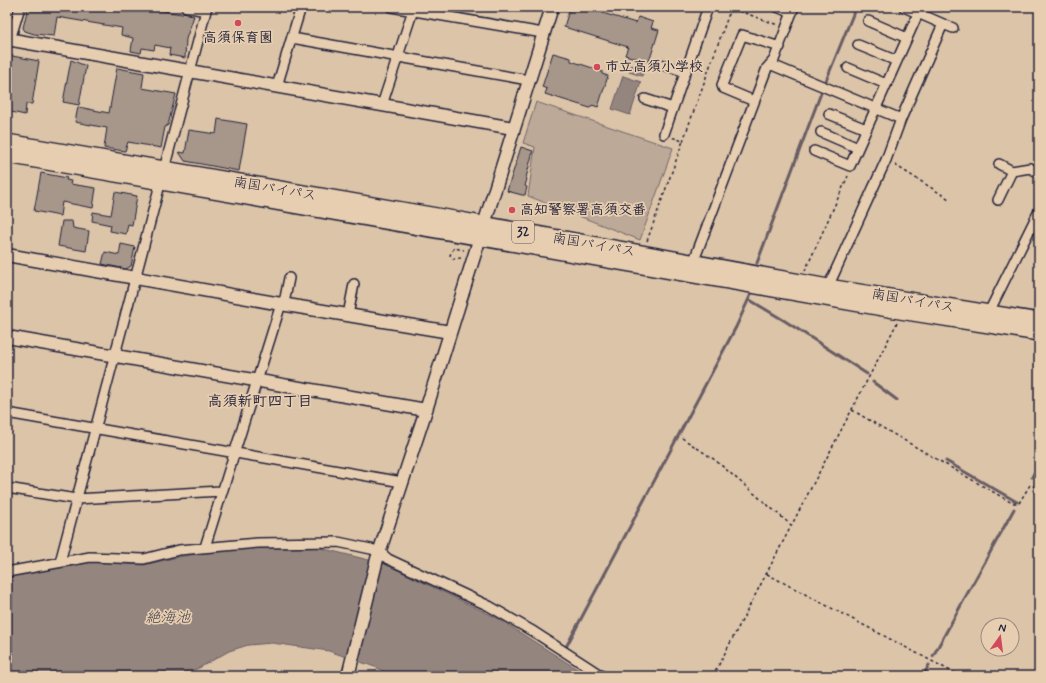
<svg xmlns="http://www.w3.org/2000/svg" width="1046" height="683" viewBox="0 0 1046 683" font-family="Mynerve,'Klee One',sans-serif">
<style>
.green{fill:#bda997;stroke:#706669}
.water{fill:#95857f;stroke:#675d64}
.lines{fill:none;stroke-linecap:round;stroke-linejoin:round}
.stream{stroke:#675d64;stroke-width:3}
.building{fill:#a7978a;stroke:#22223b}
.minor-casing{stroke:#22223b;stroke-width:12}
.tertiary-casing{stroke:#22223b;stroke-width:15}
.trunk-casing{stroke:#22223b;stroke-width:18}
.path{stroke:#22223b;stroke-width:1.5;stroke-dasharray:3 3;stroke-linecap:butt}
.minor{stroke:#e8ceb0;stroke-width:9}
.tertiary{stroke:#e8ceb0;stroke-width:12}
.trunk{stroke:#e8ceb0;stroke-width:15}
.poi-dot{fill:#d1495b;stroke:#e8ceb0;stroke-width:1.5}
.labels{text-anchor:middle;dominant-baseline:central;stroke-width:3.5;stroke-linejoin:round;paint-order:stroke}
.shield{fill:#e8ceb0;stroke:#5d565e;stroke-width:1}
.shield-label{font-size:13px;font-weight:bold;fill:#22223b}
.poi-label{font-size:14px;font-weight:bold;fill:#22223b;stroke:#e8ceb0;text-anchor:start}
.street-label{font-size:14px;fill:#22223b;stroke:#e8ceb0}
.neighbourhood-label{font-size:15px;font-weight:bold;fill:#22223b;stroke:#e8ceb0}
.water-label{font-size:15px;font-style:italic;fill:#44404f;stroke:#e8ceb0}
</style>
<rect width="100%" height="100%" fill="#dcc4a9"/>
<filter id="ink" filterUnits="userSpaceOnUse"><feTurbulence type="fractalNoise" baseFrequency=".025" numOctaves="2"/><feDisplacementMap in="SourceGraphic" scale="8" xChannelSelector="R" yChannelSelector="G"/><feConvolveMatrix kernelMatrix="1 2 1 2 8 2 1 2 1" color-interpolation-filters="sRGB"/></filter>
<g filter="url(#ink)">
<path class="green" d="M7,7H15L8,31H7Z
M536,102L673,148L640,240L528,196L535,147L523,143Z"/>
<path class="water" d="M631,65L644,69L642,76L629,72Z
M623,76L641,82L630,115L612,109Z
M316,547L385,564L497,618L588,676H394L375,667L329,651L272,643L248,645L229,651L199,668L176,676H7V577L78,563L100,562L144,565L178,557L228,549Z"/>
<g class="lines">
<path class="stream" d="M757,263L821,93L856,7
M750,300L785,321L867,374
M873,382L897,400
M946,461L1017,502
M1032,477L1039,464
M1035,492L1039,495
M566,647L736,327L751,294
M933,656L1014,509
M923,676L929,665"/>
</g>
<path class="building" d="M28,7H151V9L194,16L186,39L185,58L169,55L170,48L155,45L154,50L142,48L141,53L131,51L133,38L121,35L122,28L57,17L54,36L34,34L25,31L23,28Z
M570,7H601L599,12L636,23L638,17L653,22L651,28L659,30L649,62L625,55L628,47L564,27Z
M553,53L571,58V61L602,71V74L608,76L598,107L592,105L590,108L545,94L547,89L542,87Z
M7,55L39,61L32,104H26L25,115L7,111Z
M71,60L86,66L79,105L63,102Z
M117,68L144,73L142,88L176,94L168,125L165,127L161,148L128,142L125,151L104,148L107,128L75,122L78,107L109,113Z
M218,119L247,124L239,171L185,161L179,152L185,153L189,130L216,134Z
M521,147L533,151L526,178L527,179L525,186L527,187L525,195H522L507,191Z
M41,173L67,178L66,180L71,181L70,184L96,188L93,208L62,202L60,216L34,211Z
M115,192L137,196L132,225L128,224L126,234L110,231L111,225L92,221L93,212L111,215Z
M62,221H72L73,228L89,231L86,251L58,246Z
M121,244L135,247L131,266L126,269L102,264L105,252L119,255Z"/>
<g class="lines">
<g class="minor-casing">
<path id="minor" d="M186,7L206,11
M391,7L543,33
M777,7L792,13
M868,21L907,38
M943,24L953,28
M292,38L528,80
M10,40L20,7
M858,45L897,61
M657,63L686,72
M772,65L901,119
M848,68L886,84
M277,86L301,7
M645,99L673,108
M754,101L723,88L722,85L742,35L780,47
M382,105L414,7
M829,114L866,129
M821,132L858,148
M664,134L708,7
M814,151L850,166L921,7
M999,164L1012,171
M998,200L1012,171L1030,168L1039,173
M693,263L767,68L774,60L794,7
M828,287L886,160L901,119L943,24L904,7
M988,314L1039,211
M348,315L354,284
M7,413L402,482
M7,488L76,499L221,491
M205,547L281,304L285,298L289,278
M60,562L207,7
M7,572L90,557L144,559L179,550L258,543L338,542L371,549L380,552L388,559L489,606L534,632L602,676"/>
</g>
<g class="tertiary-casing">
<path id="tertiary" d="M7,39L513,128
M7,255L281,304L450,332
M7,337L426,410
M348,676L377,559L426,410L552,7"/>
</g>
<g class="trunk-casing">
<path id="trunk" d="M7,142L460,220L828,287L1039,321
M7,155L900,311L1039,333"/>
</g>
<path class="path" d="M683,141L731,8L778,25
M895,165L949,199
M647,241L683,141L671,137
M461,258L453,259L450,255L454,248L464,250
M805,271L848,176
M852,410L1012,503H1019L1030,485L1039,488
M682,438L715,460L791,525
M767,574L960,676
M713,676L897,323"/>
<use href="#minor" class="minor"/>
<use href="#tertiary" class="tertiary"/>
<use href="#trunk" class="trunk"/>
</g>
</g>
<g class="poi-dot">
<circle cx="238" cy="23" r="4"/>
<circle cx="597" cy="67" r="4"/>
<circle cx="512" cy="210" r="4"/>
</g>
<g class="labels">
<rect class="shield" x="512" y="221" width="22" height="22" rx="3"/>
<g class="shield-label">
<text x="523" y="232">32</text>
</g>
<g class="poi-label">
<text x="238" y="38" text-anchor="middle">高須保育園</text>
<text x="605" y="67">市立高須小学校</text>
<text x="520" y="210">高知警察署高須交番</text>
</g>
<g class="street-label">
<text transform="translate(275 189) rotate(10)">南国バイパス</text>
<text transform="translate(594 245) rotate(10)">南国バイパス</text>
<text transform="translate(913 301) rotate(10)">南国バイパス</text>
</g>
<g class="neighbourhood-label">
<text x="260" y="402">高須新町四丁目</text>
</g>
<g class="water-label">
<text x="168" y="618">絶海池</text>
</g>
</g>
<rect width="1046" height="683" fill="none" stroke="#e8ceb0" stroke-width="24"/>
<rect x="12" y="12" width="1022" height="659" fill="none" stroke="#22223b" stroke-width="1.5" filter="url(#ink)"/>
<g transform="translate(1000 637) rotate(14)"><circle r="19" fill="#e8ceb0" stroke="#998981"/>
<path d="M0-3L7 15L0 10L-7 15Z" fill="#d1495b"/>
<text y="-6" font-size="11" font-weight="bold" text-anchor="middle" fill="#22223b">N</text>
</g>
</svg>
